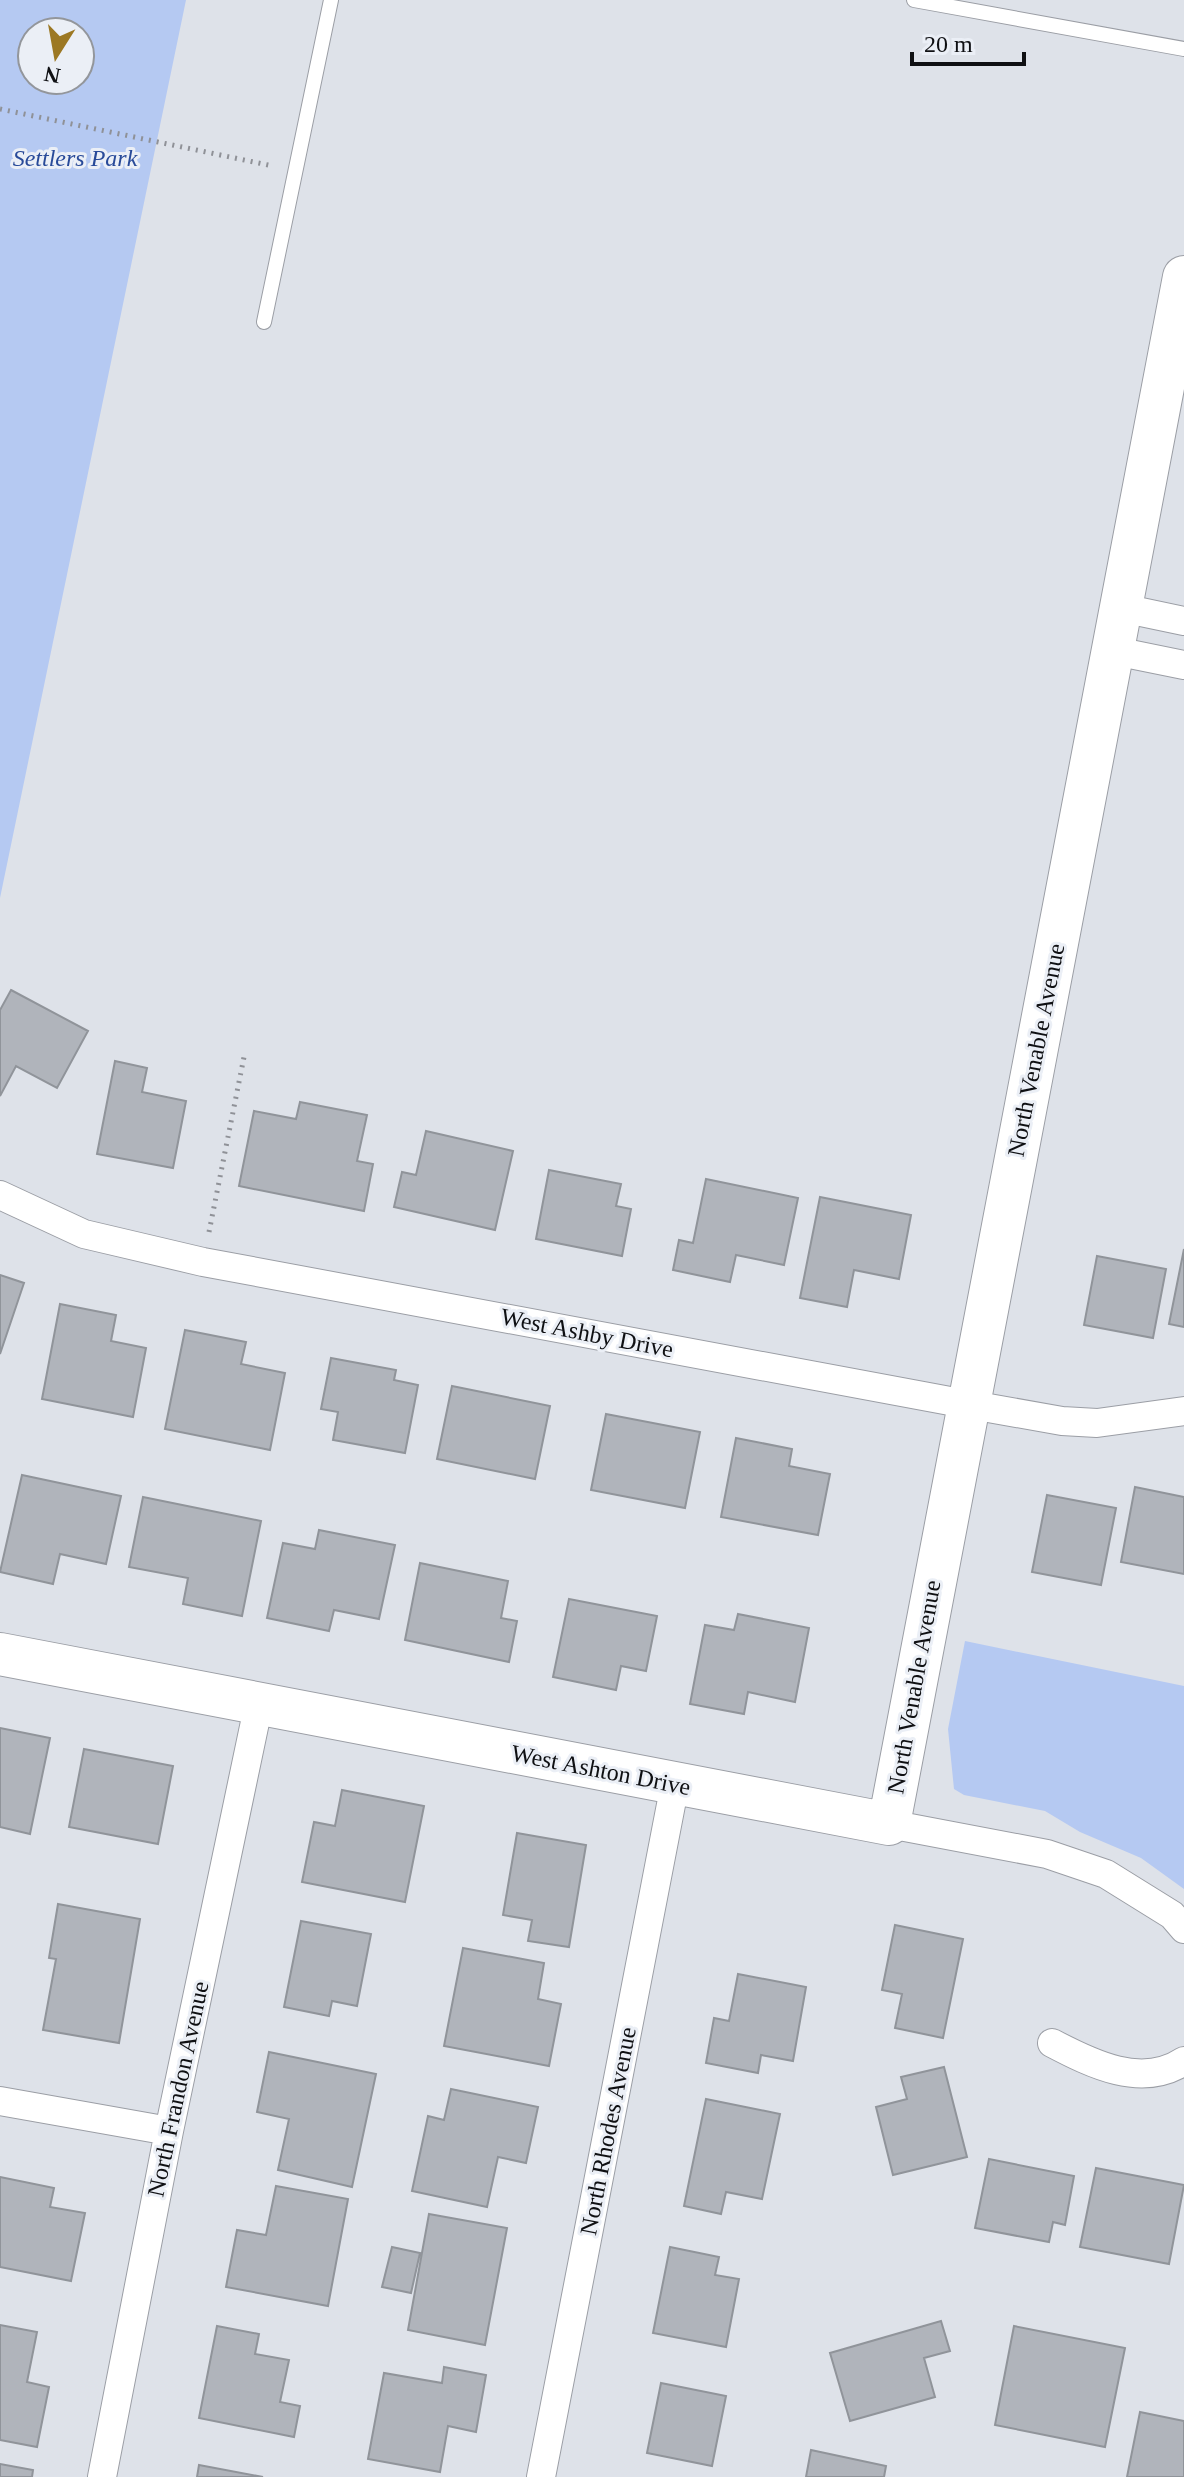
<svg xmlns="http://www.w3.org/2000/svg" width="1184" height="2477" viewBox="0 0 1184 2477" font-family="'Times New Roman',serif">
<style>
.green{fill:#b5c9f2;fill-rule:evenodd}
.building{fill:#b0b4bb;stroke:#90949a;stroke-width:2}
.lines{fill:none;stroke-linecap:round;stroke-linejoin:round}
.lane-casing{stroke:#9b9ea5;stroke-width:16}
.street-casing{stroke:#9b9ea5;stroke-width:30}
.secondary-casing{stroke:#9b9ea5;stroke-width:44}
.path{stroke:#8f9197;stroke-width:5;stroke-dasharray:2 6;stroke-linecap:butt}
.lane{stroke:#fff;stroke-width:14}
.street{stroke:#fff;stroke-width:28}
.secondary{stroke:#fff;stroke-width:42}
.labels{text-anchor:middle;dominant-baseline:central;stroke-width:6;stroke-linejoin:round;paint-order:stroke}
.park-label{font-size:24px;font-style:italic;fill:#284a99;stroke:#ebeff6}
.street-label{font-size:24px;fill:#0f1013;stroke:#ebeff6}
</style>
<rect width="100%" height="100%" fill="#dee2e9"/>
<path class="green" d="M0,0H186L0,898ZM32,32H80V80H32Z
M965,1641L1184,1686V1889L1141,1858L1080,1832L1045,1811L964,1795L954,1789L948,1729Z"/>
<path class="building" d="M11,990L88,1031L57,1088L16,1066L0,1096V1010Z
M115,1061L147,1068L142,1092L186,1101L173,1168L97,1154Z
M300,1102L367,1115L357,1161L373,1164L364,1211L239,1186L254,1111L296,1119Z
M426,1131L513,1151L495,1230L394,1207L402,1172L416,1175Z
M549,1170L621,1184L616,1206L631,1209L622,1256L536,1239Z
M706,1179L798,1198L784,1265L736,1255L730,1282L673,1270L679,1240L693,1243Z
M820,1197L911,1215L899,1279L854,1270L847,1307L800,1298Z
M1184,1249V1327L1169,1324Z
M1097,1256L1166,1269L1153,1338L1084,1325Z
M0,1275L24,1283L0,1354Z
M60,1304L116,1315L111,1341L146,1348L133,1417L42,1399Z
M185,1330L246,1342L241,1364L285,1373L270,1450L165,1429Z
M331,1358L396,1370L394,1380L418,1385L405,1453L333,1440L338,1412L321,1409Z
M452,1386L550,1406L535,1479L437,1459Z
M606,1414L700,1432L685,1508L591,1490Z
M736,1438L792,1449L789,1466L830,1474L818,1535L721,1517Z
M22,1475L121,1496L106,1564L60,1554L53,1584L0,1572Z
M1135,1487L1184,1497V1574L1121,1562Z
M1047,1495L1116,1508L1101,1585L1032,1572Z
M143,1497L261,1521L242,1616L183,1604L188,1578L129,1567Z
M319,1530L395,1545L379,1619L334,1610L329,1631L267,1618L283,1543L315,1549Z
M420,1563L508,1581L501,1618L517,1621L509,1662L405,1640Z
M569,1599L657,1616L646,1671L621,1666L616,1690L553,1677Z
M738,1614L809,1628L795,1702L748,1692L744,1714L690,1704L705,1625L734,1630Z
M0,1728L50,1738L30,1834L0,1827Z
M84,1749L173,1766L158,1844L69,1827Z
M342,1790L424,1806L405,1902L302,1882L314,1822L335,1826Z
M517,1833L586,1845L569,1947L528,1941L532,1920L503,1915Z
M58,1904L140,1919L119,2043L43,2030L56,1959L49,1958Z
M301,1921L371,1934L357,2006L332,2001L329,2016L284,2007Z
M895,1925L963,1939L943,2038L895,2028L902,1994L882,1990Z
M463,1948L544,1963L538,1999L561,2004L549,2066L444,2046Z
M738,1974L806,1987L793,2061L761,2055L758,2073L706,2063L714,2018L729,2021Z
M269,2052L376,2074L352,2187L278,2170L289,2119L257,2112Z
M944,2067L967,2157L893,2175L876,2107L907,2099L901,2077Z
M451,2089L538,2107L526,2163L498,2157L487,2207L412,2191L428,2116L444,2120Z
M706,2099L780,2114L762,2199L726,2192L721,2214L684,2206Z
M989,2159L1074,2176L1065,2225L1053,2222L1049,2242L975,2228Z
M1096,2168L1184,2185L1169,2264L1080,2247Z
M0,2177L54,2188L50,2207L85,2213L71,2281L0,2267Z
M276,2186L348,2199L328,2306L226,2287L237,2230L266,2235Z
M429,2214L507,2228L485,2345L408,2330Z
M392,2247L420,2253L411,2293L382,2287Z
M670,2247L719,2257L715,2275L739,2279L726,2347L653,2333Z
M941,2321L950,2351L924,2358L935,2397L850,2421L830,2353Z
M0,2325L37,2332L27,2382L49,2387L37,2447L0,2440Z
M217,2326L259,2334L255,2354L289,2360L280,2402L300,2406L294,2437L199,2418Z
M1014,2326L1125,2348L1105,2447L995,2425Z
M444,2367L486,2375L476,2432L448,2426L440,2472L368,2459L384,2373L442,2383Z
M661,2383L726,2396L712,2466L647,2453Z
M1140,2412L1184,2421V2477H1127Z
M811,2450L886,2466L884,2477H806Z
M0,2464L33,2470L32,2477H0Z
M199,2465L263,2477H197Z"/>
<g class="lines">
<g class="lane-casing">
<path id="lane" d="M914,0L1184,49
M264,322L331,0"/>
</g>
<g class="street-casing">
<path id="street" d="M1122,608L1184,621
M1115,651L1184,665
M0,1195L84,1234L203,1262L966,1404L1062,1421L1097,1423L1184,1411
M889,1824L1047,1854L1106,1874L1172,1915L1184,1929
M1052,2043C1092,2064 1142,2089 1184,2061
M0,2101L169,2131
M102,2477L169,2131L259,1703
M541,2477L675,1784"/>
</g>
<g class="secondary-casing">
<path id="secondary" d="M0,1654L889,1824C985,1308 1088,793 1184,277"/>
</g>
<path class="path" d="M0,109L273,166
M209,1232L245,1052"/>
<use href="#lane" class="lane"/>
<use href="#street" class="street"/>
<use href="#secondary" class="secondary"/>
</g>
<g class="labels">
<g class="park-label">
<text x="75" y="158">Settlers Park</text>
</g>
<g class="street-label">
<text transform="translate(1036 1050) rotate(-79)">North Venable Avenue</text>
<text transform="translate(587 1333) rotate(11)">West Ashby Drive</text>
<text transform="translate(914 1687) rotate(-80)">North Venable Avenue</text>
<text transform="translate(601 1770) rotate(11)">West Ashton Drive</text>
<text transform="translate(178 2089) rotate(-78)">North Frandon Avenue</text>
<text transform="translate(608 2131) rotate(-79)">North Rhodes Avenue</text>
</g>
</g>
<g transform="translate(56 56) rotate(191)"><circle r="38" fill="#ebeff6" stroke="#93969b" stroke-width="2"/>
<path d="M0-6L14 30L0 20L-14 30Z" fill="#9c7823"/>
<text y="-12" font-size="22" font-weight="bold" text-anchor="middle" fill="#0f1013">N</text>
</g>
<path d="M912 52v12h112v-12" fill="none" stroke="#0f1013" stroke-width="4"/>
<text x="924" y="52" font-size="24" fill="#0f1013" stroke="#ebeff6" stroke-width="6" paint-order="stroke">20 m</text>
</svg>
